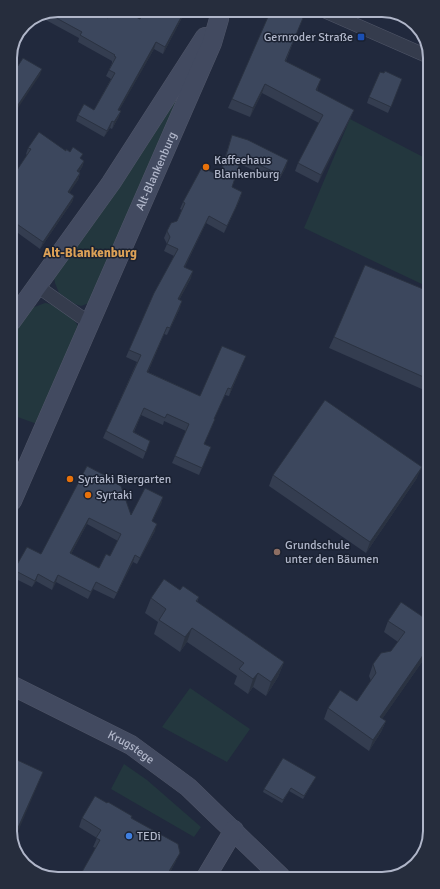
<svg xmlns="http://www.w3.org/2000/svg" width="440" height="889" viewBox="0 0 440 889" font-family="Signika,sans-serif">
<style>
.green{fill:#23373e}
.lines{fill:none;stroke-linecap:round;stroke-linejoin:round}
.minor-casing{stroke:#505668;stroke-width:14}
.secondary-casing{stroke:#505668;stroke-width:20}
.minor{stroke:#353c4d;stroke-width:13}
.secondary{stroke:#424a60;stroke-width:19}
.wall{fill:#343d50;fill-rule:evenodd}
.shaded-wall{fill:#2a3241}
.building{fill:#3c475d;stroke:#2a3241;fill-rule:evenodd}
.transit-dot{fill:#1a4fb4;stroke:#1a2131;stroke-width:1.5}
.food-dot{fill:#e8710a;stroke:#1a2131;stroke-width:1.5}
.education-dot{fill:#8d6e63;stroke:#1a2131;stroke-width:1.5}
.shop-dot{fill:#3f7fe0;stroke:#1a2131;stroke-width:1.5}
.labels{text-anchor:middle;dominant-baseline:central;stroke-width:3;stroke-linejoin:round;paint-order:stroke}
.poi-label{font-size:12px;fill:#b0b6c9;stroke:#1a2131;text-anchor:start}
.street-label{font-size:12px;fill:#b0b6c9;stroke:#1a2131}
.neighbourhood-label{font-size:13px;font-weight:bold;fill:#dca157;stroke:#1a2131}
.rim{fill:none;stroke:#b0b6c9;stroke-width:2}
</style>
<rect width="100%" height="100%" fill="#21293d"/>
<path class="green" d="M186,76L190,79L92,302L81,306L75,304L59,293L55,283L54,277Z
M350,119L427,159L428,287L304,228Z
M45,303C56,304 75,318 79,328L37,424L12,415L11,337L32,308Z
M190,688L250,729L227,762L162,727Z
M124,764L147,780L201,827L194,837L111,789Z"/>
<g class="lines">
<g class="minor-casing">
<path id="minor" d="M322,10L427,56
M37,286L81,317L90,321"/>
</g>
<g class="secondary-casing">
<g id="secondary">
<path d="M11,322L111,183L205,37"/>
<path id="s1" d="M12,501L212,43L219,19"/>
<path id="s2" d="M13,686L131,745L188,787L281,877"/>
<path d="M206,877L234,830"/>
</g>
</g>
<use href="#minor" class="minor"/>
<use href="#secondary" class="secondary"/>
</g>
<path class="wall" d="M58,10L108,18L140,19L145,10H186L163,54L154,49L119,110L121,111L118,118L112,129L110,128L104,137L76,121L78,115L94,110L111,79L106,76L109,70L112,63V61L78,42L79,38L44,19L46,15Z
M299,27L286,61L318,88L317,91L354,110L350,119L318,183L295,171L298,163L319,123L262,93L250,117L228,108L232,99Z
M384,73L402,79L388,113L367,103L369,97Z
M232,135L286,167L278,182L240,164L232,187L240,199L233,214L224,233L206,223L185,267L191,278L179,300L180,308L167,335L164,334L148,372L200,396L243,363L229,396L225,395L214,419L212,426L204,444L208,454L199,475L172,463L186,431L164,421L163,425L141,415L134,432L150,441L143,459L103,438L106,431L137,362L126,357L129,350L174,256L164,251L167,244L164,238L167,231L177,221L182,210L180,209L183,202L219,176Z
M28,148L66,151L84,161L82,167L79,172L80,173L78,180L69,192L74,196L72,202L40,249L11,228V179L27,155L26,154Z
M428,291V381L424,390L329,348L334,337Z
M273,475L417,478L366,553L269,486Z
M109,480L131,515L163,497L161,504L152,521L155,531L137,564L133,562L114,599L93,589L88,599L56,582L52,590L36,581L32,587L12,577L14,570L41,554ZM87,524L118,541L110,556L99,568L71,554Z
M180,590L199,597L197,602L284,662L278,677L266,696L253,687L248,694L234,684L237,676L187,642L180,652L154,634L158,622L145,613L151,598Z
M388,621H429V662L424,659L382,719L386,721L381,732L369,751L324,719L328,708L357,701L371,681L369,676L373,664L391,651L398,642L384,632Z
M316,777L314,780L303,799L289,791L282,803L263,792L264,789Z
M82,818H132L176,861L167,878L78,879L96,848L93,847L97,838L79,827Z"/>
<path class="shaded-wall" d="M185,10H186L163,54L165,47Z
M156,42L154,49L116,116L118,110Z
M42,69L40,75L10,120V117Z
M321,79L318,88L313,99L316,90Z
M265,84L262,93L250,117L253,108Z
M354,110L350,119L318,183L321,175Z
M121,111L118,118L112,129L114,122Z
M112,121L110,128L104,137Z
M288,160L286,167L278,182L281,175Z
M84,161L82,167L75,178L77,171Z
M80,173L78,180L66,198L68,192Z
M242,192L240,199L224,233L227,226Z
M74,196L72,202L40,249L43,242Z
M209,216L206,223L182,273L184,267Z
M193,271L191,278L176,306L178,299Z
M182,301L180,308L167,335L170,328Z
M167,327L164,334L145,379L147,372Z
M246,356L243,363L229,396L231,389Z
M422,467L417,478L366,553L370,542Z
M163,497L161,504L149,528L152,521Z
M89,518L87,524L68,560L70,553Z
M157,524L155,531L137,564Z
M135,555L133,562L114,599L117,593Z
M38,574L36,581L32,587L35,581Z
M58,575L56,582L52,590L54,583Z
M96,582L93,589L88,599L91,592Z
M192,628L187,642L180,652L185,637Z
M428,648L424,659L376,728L380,717Z
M284,662L278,677L266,696L271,682Z
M258,673L253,687L248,694L253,679Z
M386,721L381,732L369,751L373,740Z
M43,772L39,782L14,841L13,839Z
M180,853L176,861L167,878H165Z"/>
<path class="building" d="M58,10H93L108,18L112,10H122L140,19L145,10H185L165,47L156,42L118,110L121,111L114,122L112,121L107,131L78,115L84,104L94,110L115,73L109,70L116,57L114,56L115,55L80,35L82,32L49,14Z
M271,10H284L303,18L285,61L321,79L316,90L354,110L321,175L298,163L323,115L265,84L253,108L232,99Z
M23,58L42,69L10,117V78Z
M385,71L402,79L391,107L369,97L380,72L384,73Z
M39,132L66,151V149L70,152L73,147L83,154L80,158L84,161L77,171L80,173L68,192L74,196L43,242L11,220V179L31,149L28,148Z
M232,135L248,140L288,160L281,175L242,157L232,187L242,192L236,207L227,226L209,216L184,267L193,271L178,299L182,301L170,328L167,327L147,372L200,396L222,346L246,356L231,389L228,388L214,419H215L204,444L211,447L202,468L175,456L189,424L167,414L165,418L144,408L133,432L150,441L146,452L106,431L141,355L129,350L154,293L178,249L167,244L170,237L167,231L171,223L177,221L185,203L183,202L202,167L220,176Z
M365,265L428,291V379L334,337Z
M11,269L14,272L11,276Z
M325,400L422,467L370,542L273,475Z
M87,466L110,478L109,480L121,486L131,515L145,488L163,497L152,521L157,524L140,558L135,555L117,593L96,582L91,592L58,575L54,583L38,574L35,581L14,570L27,547L41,554ZM89,518L121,534L110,556L106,554L99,568L70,553Z
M164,579L180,590L183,586L199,597L196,601L284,662L271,682L258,673L253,679L239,669L244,663L192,628L185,637L159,620L166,609L151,598Z
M401,602L429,621V649L428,648L380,717L386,721L373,740L328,708L340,690L357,701L376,673L373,664L381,653L391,651L405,632L388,621Z
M13,758L43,772L13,839Z
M283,758L316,777L304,796L291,788L283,800L264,789Z
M95,796L107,803L108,802L132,816L131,818L178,844L180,853L165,878L78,879L100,840L96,838L101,830L82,818Z"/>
<rect class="transit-dot" x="357" y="33" width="8" height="8" rx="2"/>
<g class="food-dot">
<circle cx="206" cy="167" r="4"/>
<circle cx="70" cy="479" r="4"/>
<circle cx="88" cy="495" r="4"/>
</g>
<circle class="education-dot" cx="277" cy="552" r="4"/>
<circle class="shop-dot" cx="129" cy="836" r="4"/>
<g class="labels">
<g class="poi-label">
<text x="353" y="37" text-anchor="end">Gernroder Straße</text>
<text x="214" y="160">Kaffeehaus<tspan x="214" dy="14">Blankenburg</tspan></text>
<text x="78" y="479">Syrtaki Biergarten</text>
<text x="96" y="495">Syrtaki</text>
<text x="285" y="545">Grundschule<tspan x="285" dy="14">unter den Bäumen</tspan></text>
<text x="137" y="836">TEDi</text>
</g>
<g class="street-label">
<text stroke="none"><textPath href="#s1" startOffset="360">Alt-Blankenburg</textPath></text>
<text stroke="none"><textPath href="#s2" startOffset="133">Krugstege</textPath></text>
</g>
<g class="neighbourhood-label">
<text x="90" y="253">Alt-Blankenburg</text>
</g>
</g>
<path d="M0 0H440V889H0ZM58 17H382A41 41 0 0 1 423 58V831A41 41 0 0 1 382 872H58A41 41 0 0 1 17 831V58A41 41 0 0 1 58 17Z" fill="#262d3d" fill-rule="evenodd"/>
<path class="rim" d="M58 17H382A41 41 0 0 1 423 58V831A41 41 0 0 1 382 872H58A41 41 0 0 1 17 831V58A41 41 0 0 1 58 17Z"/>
</svg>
